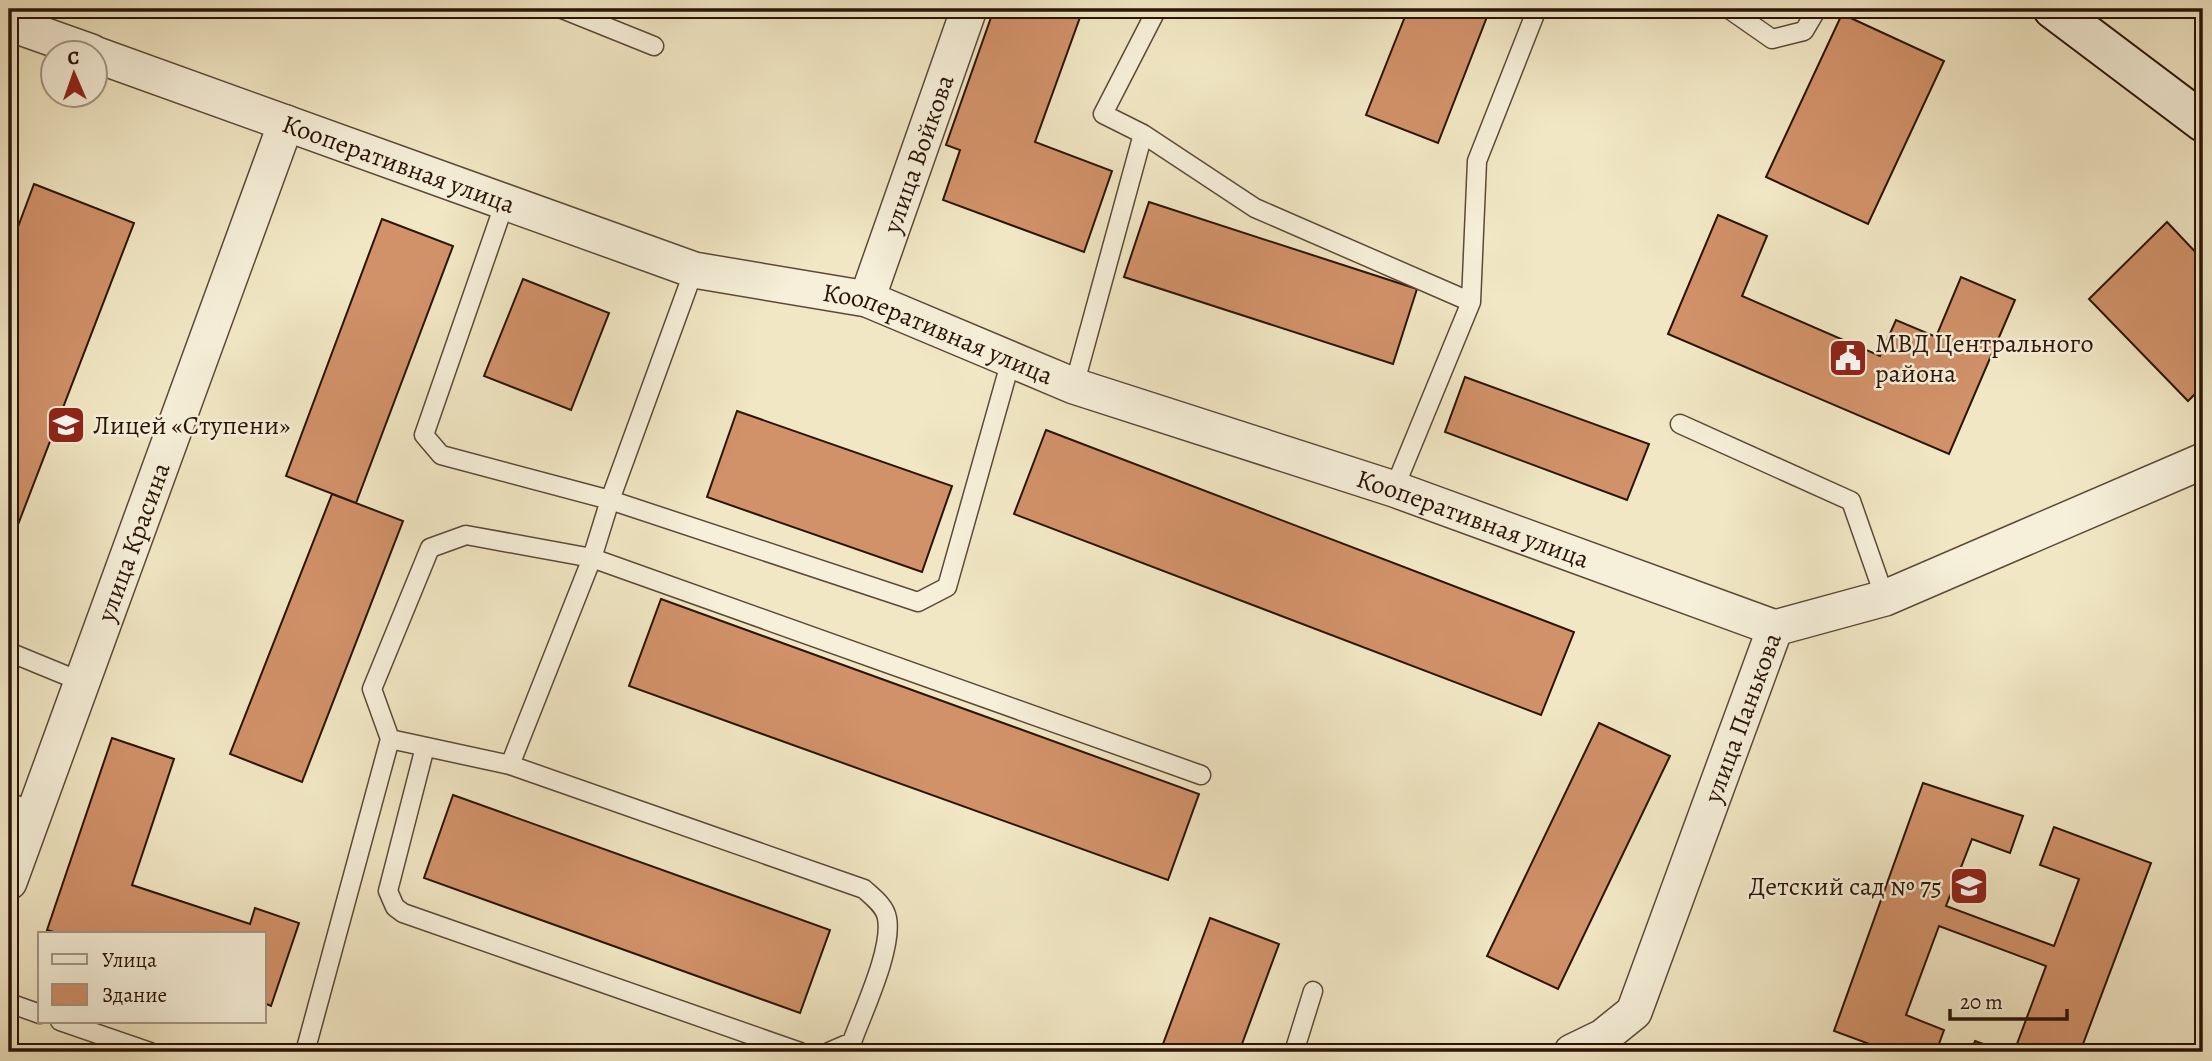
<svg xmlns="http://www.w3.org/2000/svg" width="2212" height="1061" viewBox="0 0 2212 1061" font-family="Alegreya,serif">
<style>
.building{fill:#d19169;stroke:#2a1408;stroke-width:2}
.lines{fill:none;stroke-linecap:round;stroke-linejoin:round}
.lane-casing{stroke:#5c4937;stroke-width:21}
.street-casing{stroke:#5c4937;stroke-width:38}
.secondary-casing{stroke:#2a1408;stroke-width:42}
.lane{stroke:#f6efd9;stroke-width:18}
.street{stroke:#f6efd9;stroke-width:35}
.secondary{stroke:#f6efd9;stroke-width:38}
.labels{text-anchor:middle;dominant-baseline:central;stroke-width:5;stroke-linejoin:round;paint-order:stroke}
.street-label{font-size:26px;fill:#2a1408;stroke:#f6efd9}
.poi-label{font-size:26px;fill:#2a1408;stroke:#f6efd9;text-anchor:start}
</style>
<rect width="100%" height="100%" fill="#f1e7c4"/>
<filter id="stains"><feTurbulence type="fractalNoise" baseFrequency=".00286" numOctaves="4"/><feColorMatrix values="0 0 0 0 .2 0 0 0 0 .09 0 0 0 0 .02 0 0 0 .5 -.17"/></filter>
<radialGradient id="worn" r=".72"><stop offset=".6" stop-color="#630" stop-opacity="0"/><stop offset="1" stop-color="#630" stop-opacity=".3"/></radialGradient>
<path class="building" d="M994,9H1083L1035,142L1112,171L1084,252L943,200L960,150L946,145Z
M1408,9H1490L1438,143L1366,115Z
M1842,14L1944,61L1868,224L1766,177Z
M34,184L134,223L9,548V251Z
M1149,202L1417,289L1393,364L1124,277Z
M1718,215L1767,236L1742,296L1880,356L1896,320L1936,337L1961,277L2015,300L1949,454L1668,334Z
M382,219L453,246L356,503L286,476Z
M2167,222L2203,260V386L2188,401L2089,299Z
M523,279L609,313L571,410L484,376Z
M1465,377L1649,444L1627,500L1445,432Z
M737,411L952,486L922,572L707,497Z
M1046,430L1574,632L1541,715L1014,514Z
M332,494L403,521L302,782L230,754Z
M661,599L1199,794L1168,880L629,686Z
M1599,723L1670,756L1558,989L1487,956Z
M112,738L174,759L132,885L250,924L255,908L299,923L271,1006L264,1003V933H57L47,930Z
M1923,783L2023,816L2010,853L1972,839L1946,906L2054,946L2079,879L2040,865L2054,827L2151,863L2080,1052H2014L2046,966L1939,926L1906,1015L1944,1030L1936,1052H1891L1834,1031Z
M453,795L830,930L800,1013L424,878Z
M1210,918L1279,944L1239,1052H1160Z
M1975,1041L2005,1052H1971Z"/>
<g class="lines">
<g class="lane-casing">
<path id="lane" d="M562,9L654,46
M1729,9L1772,39L1804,31L1817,9
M1143,134L1255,208L1471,302L1394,489
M505,202L424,435L441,455L610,500L918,602L947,587L1011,360
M1471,302L1477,161L1537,9
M1074,386L1143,134L1103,114L1157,9
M1680,424L1851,501L1885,598
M9,652L82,682
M390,739L372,689L430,548L466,535L592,558L1201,775
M425,747L388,891L395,907L403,913L800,1052
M510,765L864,889C873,897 885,906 887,918C893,949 863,1011 852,1042L829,1052
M9,802L34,812
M9,1003L40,1014
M60,1021L150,1052
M305,1052L390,739L510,765L592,558L610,500L694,270
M1294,1052L1313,991"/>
</g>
<g class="street-casing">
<g id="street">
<path d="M9,23L91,52"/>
<path id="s1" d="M94,54L694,270L867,299L1074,386L1394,489L1775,628"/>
<path id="s2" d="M867,299L969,9"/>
<path id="s3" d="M9,882L286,123"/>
<path id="s4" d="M1572,1052L1603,1037L1634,1012L1775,628L1885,598L2203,461"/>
</g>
</g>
<g class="secondary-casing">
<path id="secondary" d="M2053,9L2203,122"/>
</g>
<use href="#lane" class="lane"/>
<use href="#street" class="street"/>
<use href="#secondary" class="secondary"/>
</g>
<defs>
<g id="civic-square" transform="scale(2.0125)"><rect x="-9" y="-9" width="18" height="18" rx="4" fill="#8f2418" stroke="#f6efd9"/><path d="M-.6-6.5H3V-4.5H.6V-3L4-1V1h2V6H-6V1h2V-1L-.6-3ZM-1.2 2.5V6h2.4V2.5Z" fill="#fff"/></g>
<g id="school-square" transform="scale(2.0125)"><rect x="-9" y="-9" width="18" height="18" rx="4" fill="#8f2418" stroke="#f6efd9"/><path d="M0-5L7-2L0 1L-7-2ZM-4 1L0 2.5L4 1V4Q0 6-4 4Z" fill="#fff"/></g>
</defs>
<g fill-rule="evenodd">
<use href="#civic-square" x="1848" y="358"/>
<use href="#school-square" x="66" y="425"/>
<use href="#school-square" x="1969" y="886"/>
</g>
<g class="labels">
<g class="street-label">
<text stroke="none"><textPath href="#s2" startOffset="154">улица Войкова</textPath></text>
<text stroke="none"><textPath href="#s1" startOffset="324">Кооперативная улица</textPath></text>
<text stroke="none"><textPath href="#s1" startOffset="891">Кооперативная улица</textPath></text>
<text stroke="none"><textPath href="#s1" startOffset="1458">Кооперативная улица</textPath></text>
<text stroke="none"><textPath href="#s3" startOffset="362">улица Красина</textPath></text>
<text stroke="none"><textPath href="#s4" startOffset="388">улица Панькова</textPath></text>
</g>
<g class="poi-label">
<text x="1875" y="343">МВД Центрального<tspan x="1875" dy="30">района</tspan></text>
<text x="93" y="425">Лицей «Ступени»</text>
<text x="1942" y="886" text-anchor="end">Детский сад № 75</text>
</g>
</g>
<rect width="2212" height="1061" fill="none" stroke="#f1e7c4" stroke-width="35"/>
<rect x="10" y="10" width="2191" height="1040" fill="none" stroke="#2a1408" stroke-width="3.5"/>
<rect x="18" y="18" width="2177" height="1026" fill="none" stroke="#2a1408" stroke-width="2"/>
<rect x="38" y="932" width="228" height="91" fill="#f6efd9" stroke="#a49785" stroke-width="2"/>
<rect x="52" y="954" width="35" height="10" fill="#f6efd9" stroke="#a49785" stroke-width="2"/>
<text x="102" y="967" font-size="21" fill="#2a1408">Улица</text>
<rect x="52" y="984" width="35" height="21" fill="#d19169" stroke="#a49785" stroke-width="2"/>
<text x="102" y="1002" font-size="21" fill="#2a1408">Здание</text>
<g transform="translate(74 74) rotate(358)"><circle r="33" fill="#f6efd9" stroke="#a49785" stroke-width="2"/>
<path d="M0-5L12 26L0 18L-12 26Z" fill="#8f2418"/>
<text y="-10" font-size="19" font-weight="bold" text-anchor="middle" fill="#2a1408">С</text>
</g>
<path d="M1950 1009v10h117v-10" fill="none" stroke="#2a1408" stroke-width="3.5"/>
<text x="1960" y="1009" font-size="21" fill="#2a1408" stroke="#f6efd9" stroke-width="5" paint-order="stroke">20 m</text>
<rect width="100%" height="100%" filter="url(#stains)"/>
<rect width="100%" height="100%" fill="url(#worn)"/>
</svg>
